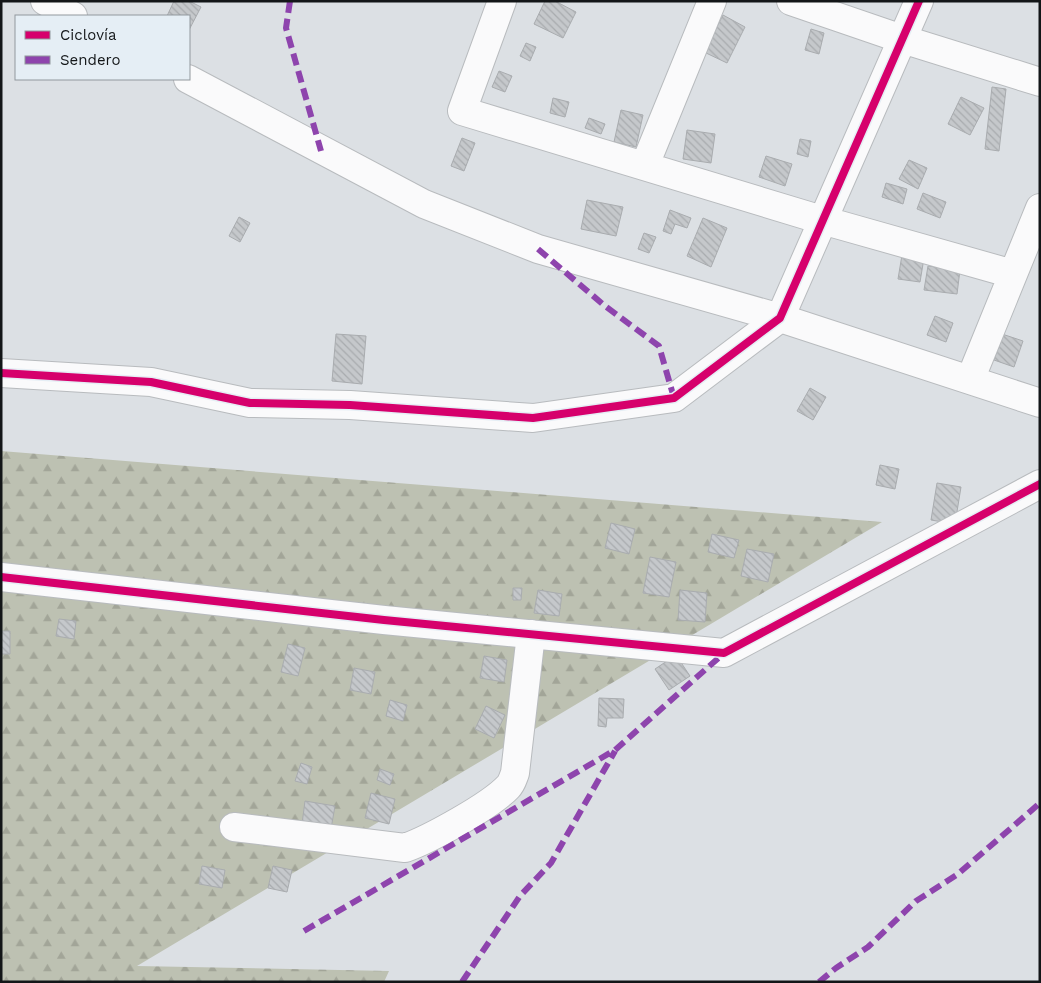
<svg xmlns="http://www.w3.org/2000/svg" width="1041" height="983" viewBox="0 0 1041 983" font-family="'Work Sans',sans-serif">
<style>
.forest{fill:url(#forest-firs)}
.building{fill:url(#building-back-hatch);stroke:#a9acaf}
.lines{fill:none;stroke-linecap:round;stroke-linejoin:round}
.minor-casing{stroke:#b8bbbe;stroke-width:30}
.minor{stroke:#fafafb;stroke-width:28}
.quiet{stroke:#8e44ad;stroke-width:6;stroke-dasharray:12 6;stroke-linecap:butt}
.cycleway-casing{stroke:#e5eef5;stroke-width:11}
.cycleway{stroke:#d6006c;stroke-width:8}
</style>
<defs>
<pattern id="forest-firs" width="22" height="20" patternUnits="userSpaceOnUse" patternTransform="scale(1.25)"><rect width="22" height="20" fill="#bdc1b2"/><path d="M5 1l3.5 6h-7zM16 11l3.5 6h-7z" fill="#a2a598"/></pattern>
<pattern id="building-back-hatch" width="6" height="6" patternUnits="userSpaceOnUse" patternTransform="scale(1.25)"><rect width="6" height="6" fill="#c5c8cb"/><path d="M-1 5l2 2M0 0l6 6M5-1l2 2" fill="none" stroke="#a8abae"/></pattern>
</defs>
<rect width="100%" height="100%" fill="#dce0e4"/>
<path class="forest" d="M1,451L882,522L137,966L389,971L384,982H1Z"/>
<path class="building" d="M174,1H189L201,7L189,30V16H167Z
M545,1H555L576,12L563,38L534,24Z
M723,15L745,27L727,63L704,52Z
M811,29L824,33L819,54L805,50Z
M526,43L536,47L530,61L520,56Z
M499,71L512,76L505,92L492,87Z
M992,87L1006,89L999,151L985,149Z
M961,97L984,108L970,135L948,124Z
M553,98L569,102L565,117L550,113Z
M621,110L643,115L636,147L614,142Z
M589,118L605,124L601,134L585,128Z
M687,130L715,134L711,163L683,159Z
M462,138L475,143L464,171L451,166Z
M800,139L811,141L808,157L797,154Z
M766,156L792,164L785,186L759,177Z
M909,160L927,168L918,189L899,179Z
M886,183L907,189L903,204L882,197Z
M923,193L946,202L940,218L917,209Z
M587,200L623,207L616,236L581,229Z
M670,210L691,218L687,228L675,224L671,234L663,231Z
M239,217L250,223L240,242L229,236Z
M703,218L727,228L711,267L687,256Z
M644,233L656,237L649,253L638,249Z
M902,255L924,258L920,282L898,279Z
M928,266L960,270L957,294L924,290Z
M935,316L953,323L946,342L927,335Z
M336,334L366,336L362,384L332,381Z
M1002,334L1023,341L1014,367L994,360Z
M810,388L826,397L813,420L797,411Z
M880,465L899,469L895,489L876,485Z
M937,483L961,487L955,524L931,520Z
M611,523L635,529L629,554L605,548Z
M712,534L739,540L734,558L708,552Z
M747,549L774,554L768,582L741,576Z
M650,557L676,562L669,597L643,593Z
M513,588H522L521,600H513Z
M538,590L562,594L559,616L534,613Z
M680,590L707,593L705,622L678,620Z
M59,619L76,621L74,639L56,636Z
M1,631H10V654H1Z
M288,644L305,648L298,676L281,672Z
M676,655L690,676L669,690L655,669Z
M484,656L507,660L504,682L480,678Z
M354,668L375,672L371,694L350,690Z
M599,698L624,699L623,718H607L606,727L598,726Z
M390,700L407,705L403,721L386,716Z
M486,706L505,715L494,738L475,729Z
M301,763L312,767L307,784L295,781Z
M380,769L394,774L390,785L377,780Z
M371,793L395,799L389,824L365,818Z
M305,801L335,806L331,829L302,824Z
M202,866L225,870L222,888L199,884Z
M273,866L292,870L287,892L268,888Z"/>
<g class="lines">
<g class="minor-casing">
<path id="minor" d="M45,1L73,16
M502,1L462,111L822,220L1013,274
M791,1L902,39L1040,82
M188,79L424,204L538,249L780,318L1040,403
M645,165L712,1
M1,373L151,382L250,403L350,405L533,418L674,398L780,318L919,1
M970,380L1040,208
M1,577L384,620L724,653L1040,484
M234,827L405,848C430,839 490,806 508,787C512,783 513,778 515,773L531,634"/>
</g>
<use href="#minor" class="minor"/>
<path class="quiet" d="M290,1L286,28L321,151
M538,249L605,306L659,346L674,398
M304,931L615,750L724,653
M462,982L520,896L551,863L615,751
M819,982L836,968L868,947L916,901L958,874L1040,803"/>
<g class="cycleway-casing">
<path id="cycleway" d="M1,373L151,382L250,403L350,405L533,418L674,398L780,318L919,1
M1,577L384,620L724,653L1040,484"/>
</g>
<use href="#cycleway" class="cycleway"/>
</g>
<rect width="1041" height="983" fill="none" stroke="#131618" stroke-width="5"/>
<rect x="15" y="15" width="175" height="65" fill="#e5eef5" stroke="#91989d"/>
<rect x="25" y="31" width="25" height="8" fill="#d6006c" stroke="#91989d"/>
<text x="60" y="40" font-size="15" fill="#131618">Ciclovía</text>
<rect x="25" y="56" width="25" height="8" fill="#8e44ad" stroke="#91989d"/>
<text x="60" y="65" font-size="15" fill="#131618">Sendero</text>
</svg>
